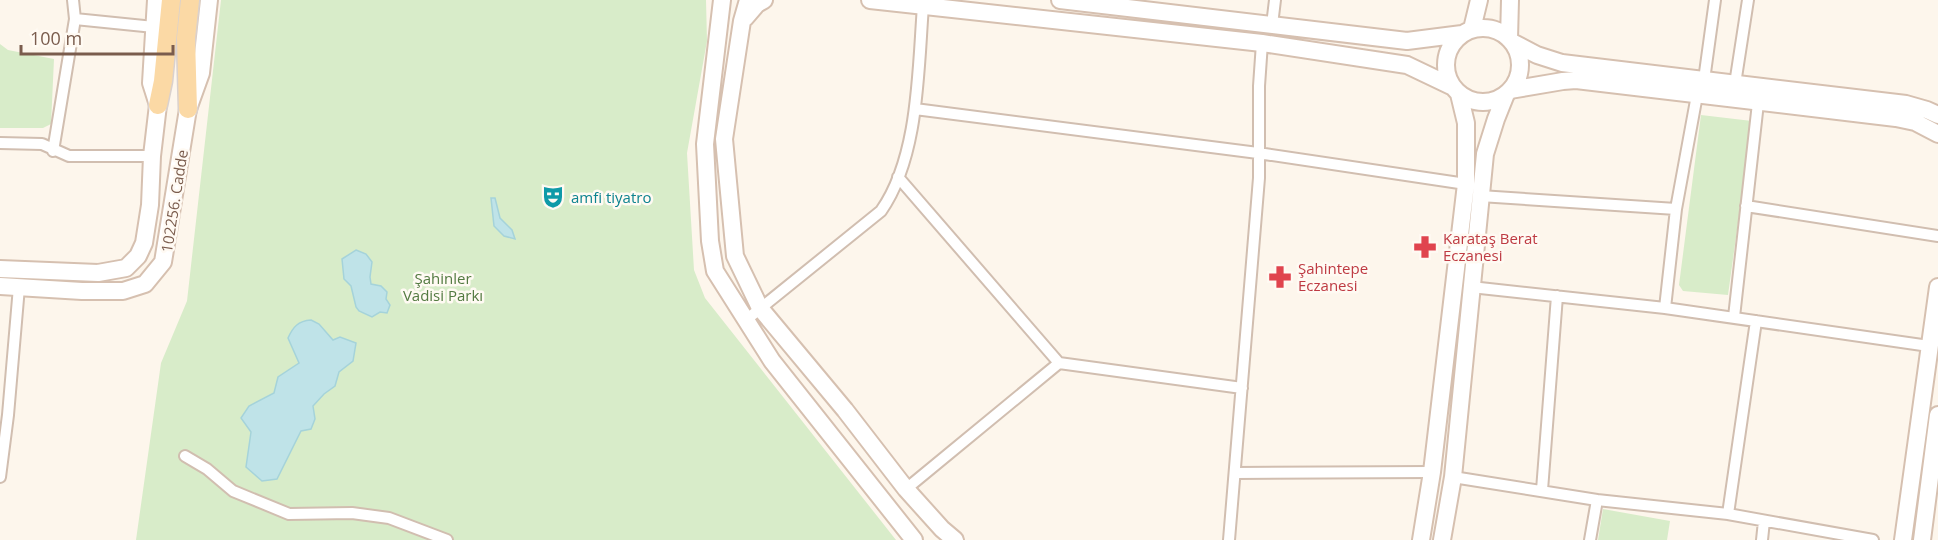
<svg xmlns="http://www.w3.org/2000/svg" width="1938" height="540" viewBox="0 0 1938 540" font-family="'Open Sans',sans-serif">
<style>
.green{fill:#d8ecc9}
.water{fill:#bfe3e8;stroke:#a5d3da;stroke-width:1.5}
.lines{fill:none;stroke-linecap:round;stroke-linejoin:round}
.street-casing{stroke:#d1beb0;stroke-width:14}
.secondary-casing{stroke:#d6c0b0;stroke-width:20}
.primary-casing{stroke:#dad1cd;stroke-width:21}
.street{stroke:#fff;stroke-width:10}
.secondary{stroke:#fff;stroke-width:16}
.primary{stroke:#fbd9a5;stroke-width:18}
.labels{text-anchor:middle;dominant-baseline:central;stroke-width:5;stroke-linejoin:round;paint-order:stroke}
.culture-label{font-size:15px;fill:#0d838f;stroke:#fffaf3;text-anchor:start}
.street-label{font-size:15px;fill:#7a5c4d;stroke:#fffaf3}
.health-label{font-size:15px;fill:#be3a42;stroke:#fffaf3;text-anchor:start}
.park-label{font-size:15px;fill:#537a41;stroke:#fffaf3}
</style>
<rect width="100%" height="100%" fill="#fdf6ec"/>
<path class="green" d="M221,0H706L707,41L687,153L694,270L705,298L896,540H136L161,363L187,301Z
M0,44L8,50L54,59L51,124L43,128H0Z
M1701,115L1752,121L1728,295L1683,291L1679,285Z
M1603,509L1670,521L1667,540H1598Z"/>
<path class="water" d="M491,198H495L500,218L512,230L515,239L504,236L494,226Z
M356,250L366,254L372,262L370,277L371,284L381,286L387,292L386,299L390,305L387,313L380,312L372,317L359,311L356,307L351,286L344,279L342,259Z
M311,320L319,324L333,340L340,337L356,343L353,361L339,372L335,386L324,394L313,406L315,419L311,429L301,431L277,479L262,481L246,467L251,432L241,418L249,406L274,393L278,377L299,363L288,338C293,327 298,321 311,320Z"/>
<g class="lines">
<g class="street-casing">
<path id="street" d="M75,19L154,27
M1272,25L1275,0
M1704,80L1715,0
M1735,84L1748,0
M915,109L1258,153L1466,184
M0,143L42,144L69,156H152
M53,151L75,19L73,0
M898,177L1059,363L1242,388
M1480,196L1676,209
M1746,206L1938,236
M1471,287L1665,308L1676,209L1697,95
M1665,308L1929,346
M1734,317L1758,103
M746,320L881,211C919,157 918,70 923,6
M185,456L207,469L233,491L289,514L352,513L389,518L447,540
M1235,473L1432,472
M0,477L8,415L19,287
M1453,477L1597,500L1728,514L1873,540
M906,489L1059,363
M1542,490L1557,296
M1728,514L1756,321
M1229,540L1259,178V86L1262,43
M1590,540L1597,500
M1762,540L1764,521"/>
</g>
<g class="secondary-casing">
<path id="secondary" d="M722,0L705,144L710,241L715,271L772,361L914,540
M748,0L742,21L724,139L735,256L760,308L845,410L906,489L942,529L955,540
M870,0L1262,43L1407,65L1451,86
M1060,0L1407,41L1462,34
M745,18L757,4L764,0
M1446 65a37 37 0 1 1 74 0a37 37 0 1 1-74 0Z
M1472,29L1479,0
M1509,39L1510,0
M1514,43L1537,55L1562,63L1906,104L1927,110L1938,115
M1510,90L1563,81L1576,80L1896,118L1915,122L1938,134
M0,269L98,273L126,268L138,256L144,243L150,205L152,156L158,105L151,83L156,0
M0,286L82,291H123L145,284L163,262L188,109L201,73L209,0
M1421,540L1432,472L1466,184V123L1459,94
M1442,540L1453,477L1485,154L1496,119L1506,94
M1903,540L1938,287
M1922,540L1938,415"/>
</g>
<g class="primary-casing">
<path id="primary" d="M158,105L163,81L171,0
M188,109L186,38L190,0"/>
</g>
<use href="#street" class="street"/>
<use href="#secondary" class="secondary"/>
<use href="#primary" class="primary"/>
</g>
<defs>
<g id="theatre-bare" transform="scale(1.8)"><path d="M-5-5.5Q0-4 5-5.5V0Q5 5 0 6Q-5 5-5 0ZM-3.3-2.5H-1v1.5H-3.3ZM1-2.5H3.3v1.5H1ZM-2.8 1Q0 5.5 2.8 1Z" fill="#0f9aa8" stroke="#fffaf3" stroke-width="2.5" paint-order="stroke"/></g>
<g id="pharmacy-bare" transform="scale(1.8)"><path d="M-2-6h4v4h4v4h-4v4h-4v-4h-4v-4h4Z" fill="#e0444e" stroke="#fffaf3" stroke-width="2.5" paint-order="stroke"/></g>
</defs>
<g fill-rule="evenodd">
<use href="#theatre-bare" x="553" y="197"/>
<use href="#pharmacy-bare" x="1425" y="247"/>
<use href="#pharmacy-bare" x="1280" y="277"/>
</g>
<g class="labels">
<g class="culture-label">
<text x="571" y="197">amfi tiyatro</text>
</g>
<g class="street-label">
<text transform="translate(174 201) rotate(-81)">102256. Cadde</text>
</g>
<g class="health-label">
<text x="1443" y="238">Karataş Berat<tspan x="1443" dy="17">Eczanesi</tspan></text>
<text x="1298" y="268">Şahintepe<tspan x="1298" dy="17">Eczanesi</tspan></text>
</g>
<g class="park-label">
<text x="443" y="278">Şahinler<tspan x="443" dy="17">Vadisi Parkı</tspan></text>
</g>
</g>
<path d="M21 45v9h152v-9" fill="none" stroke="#7a5c4d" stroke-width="3"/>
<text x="30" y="45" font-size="18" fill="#7a5c4d" stroke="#fffaf3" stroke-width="4.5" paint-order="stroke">100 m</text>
</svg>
